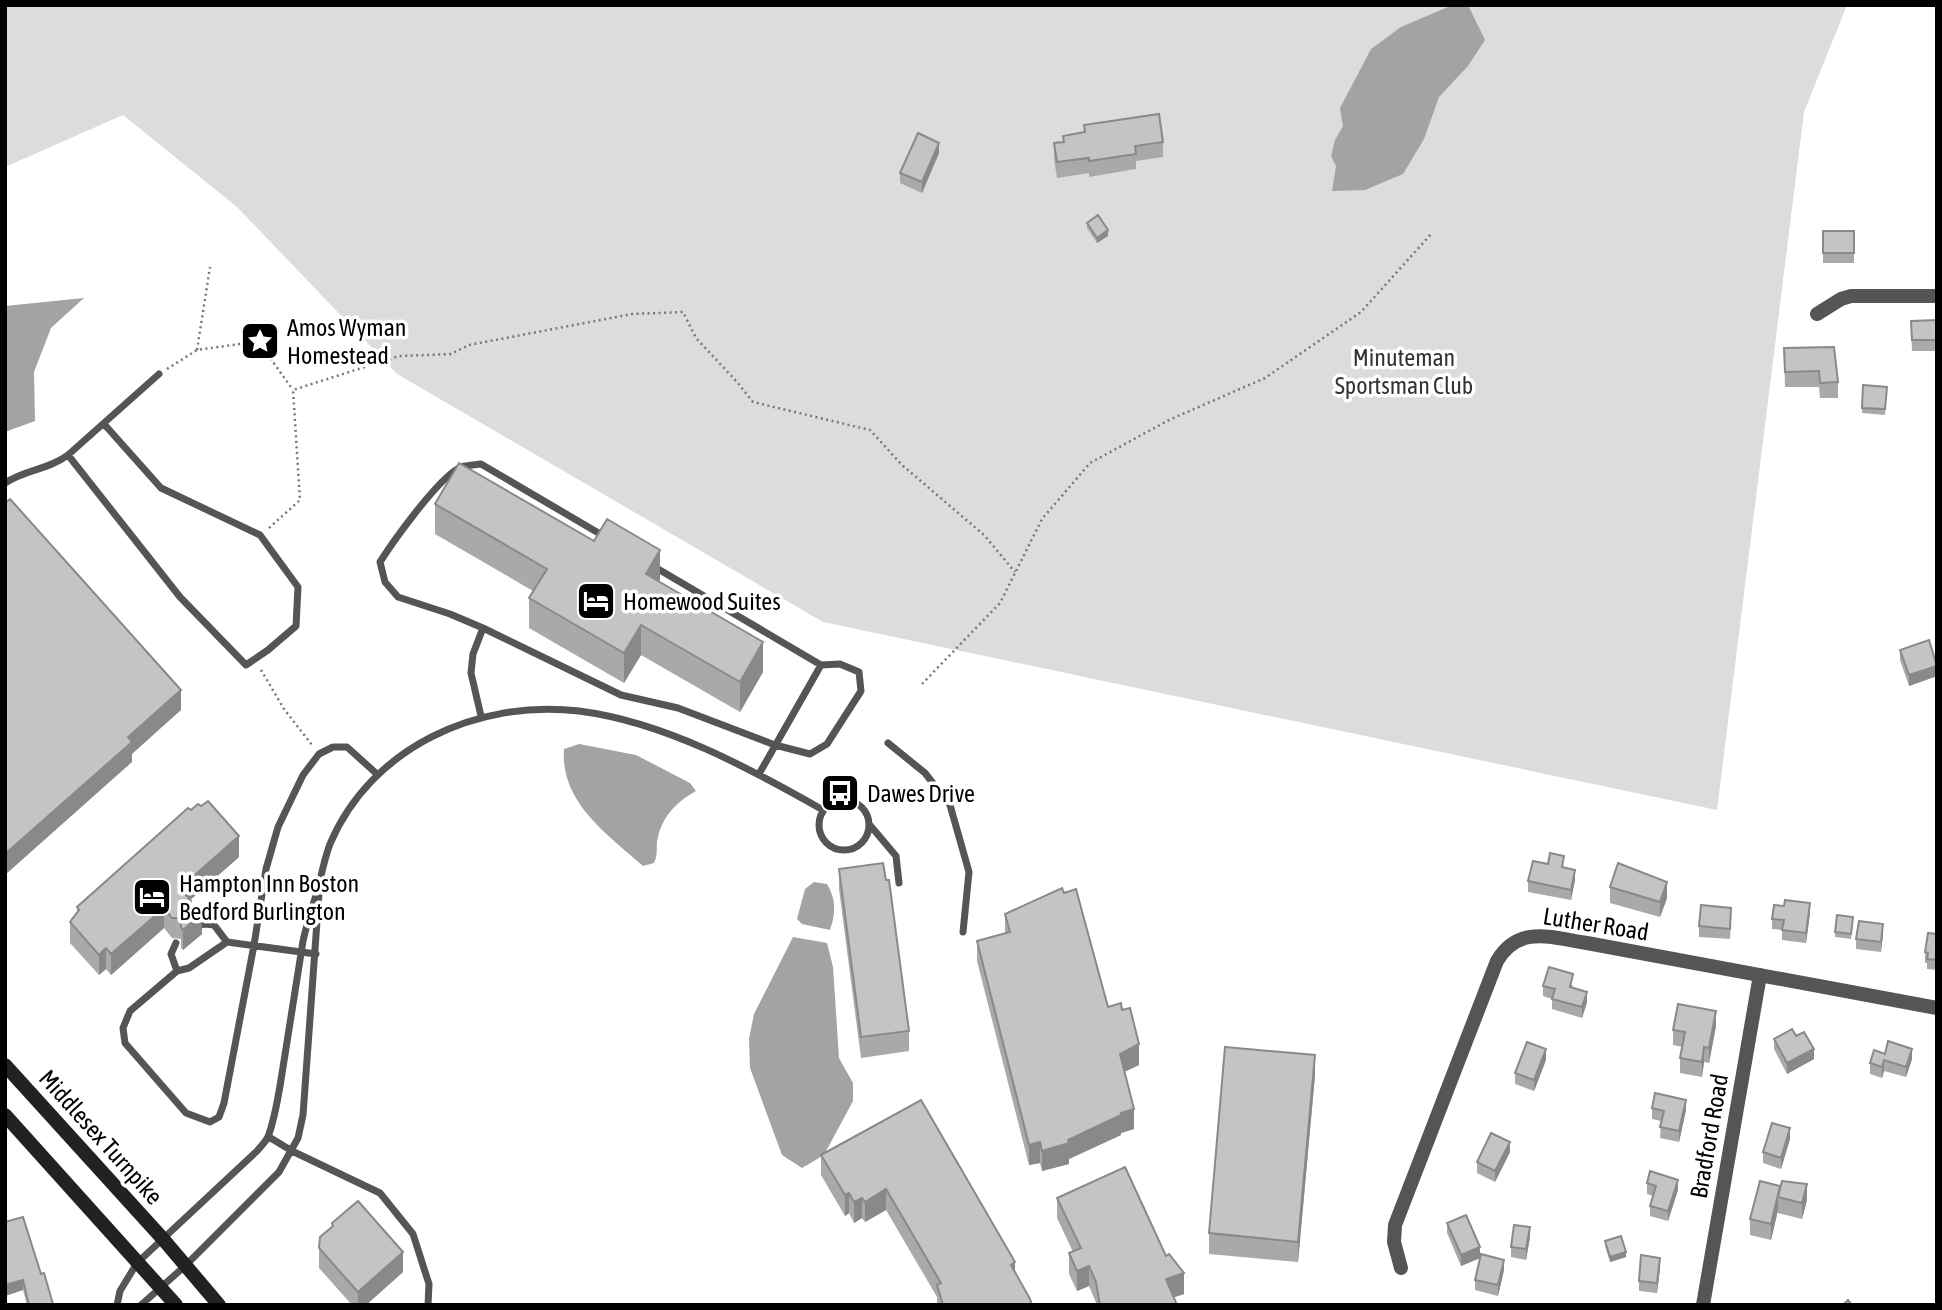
<svg xmlns="http://www.w3.org/2000/svg" width="1942" height="1310" viewBox="0 0 1942 1310" font-family="'Asap Condensed',sans-serif">
<style>
.green{fill:#dcdcdc}
.water{fill:#a3a3a3}
.lines{fill:none;stroke-linecap:round;stroke-linejoin:round}
.path{stroke:#777;stroke-width:2.5;stroke-dasharray:2 3.5;stroke-linecap:butt}
.lane{stroke:#555;stroke-width:7}
.street{stroke:#555;stroke-width:14}
.secondary{stroke:#222;stroke-width:14}
.wall{fill:#a9a9a9}
.shaded-wall{fill:#898989}
.building{fill:#c4c4c4;stroke:#898989;stroke-width:2}
.labels{text-anchor:middle;dominant-baseline:central;stroke-width:7;stroke-linejoin:round;paint-order:stroke}
.poi-label{font-size:24px;fill:#000;stroke:#fff;text-anchor:start}
.park-label{font-size:24px;fill:#333;stroke:#fff}
.street-label{font-size:24px;fill:#000;stroke:#fff}
</style>
<rect width="100%" height="100%" fill="#fff"/>
<path class="green" d="M5,5H1847L1804,112L1717,810L823,622L397,374L237,207L123,115L5,167Z"/>
<path class="water" d="M1468,5L1485,40L1468,66L1439,97L1424,139L1403,174L1365,190L1332,191L1336,166L1331,156L1335,140L1343,126L1340,108L1371,49L1401,27L1448,7Z
M84,298L51,328L34,372L35,421L5,432V306Z
M579,744L636,755L690,783L696,791C678,801 663,815 658,837C655,847 659,852 654,863L643,866C607,834 560,802 564,749Z
M814,882L827,884C836,899 836,913 830,930L802,924L797,919L805,889Z
M793,937L827,943L833,967L839,1058L853,1083V1101L824,1155L802,1168L782,1155L750,1068L749,1039L754,1014Z"/>
<g class="lines">
<path class="path" d="M197,350L210,267
M167,369L197,350L247,343L263,348L293,390
M269,528L300,500L293,390L399,356L451,354L469,345L632,314L683,312L696,338L737,382L753,402L870,430L902,465L984,535L1015,572
M261,670L284,709L312,745
M922,684L1000,603L1042,519L1090,463L1169,420L1265,378L1361,312L1432,233"/>
<path class="lane" d="M68,455L180,597L246,665L268,650L296,626L298,587L260,535L161,488L104,424
M5,483C26,469 48,470 68,455L159,374
M653,566L821,665
M483,628L450,614L398,597L385,582L380,562C394,540 437,480 459,468C464,465 474,465 481,464L607,538
M481,716L471,673L473,654L483,628L621,695L678,708L775,745L810,754L827,744L861,691L859,672L840,664L821,665L759,774
M888,743L925,773L950,805L969,872L963,932
M819 825a25 25 0 1 1 50 0a25 25 0 1 1-50 0Z
M869,824L896,856L899,883
M195,926L205,924L214,925L227,942
M176,943L171,954L177,971
M316,954L227,942L189,968L177,971L130,1011L123,1028L125,1043L186,1113L210,1122L219,1117L224,1103L254,945L266,869L278,827L303,775L319,754L333,747H347L378,775
M269,1137L292,1151L380,1193L413,1234L429,1284L428,1305
M117,1305L120,1291L137,1263L257,1151C261,1146 267,1141 269,1134C277,1111 280,1085 284,1061C290,1021 297,981 303,941C307,922 314,903 319,885C322,871 325,857 330,844C371,747 478,699 579,711C665,722 749,768 823,810
M141,1305L185,1266L279,1172L298,1138L303,1115L319,894"/>
<path class="street" d="M1817,314L1841,299L1851,296H1937
M1401,1268L1394,1242L1395,1225L1497,961C1519,924 1552,938 1587,943L1937,1008
M1703,1305L1760,975"/>
<path class="secondary" d="M5,1065L163,1239L219,1305
M5,1115L176,1305"/>
</g>
<path class="wall" d="M1084,125L1163,142V157L1136,161V169L1089,177V173L1057,178L1054,159V143L1063,142V136L1084,133Z
M939,153L922,193L900,183V173Z
M1087,223L1108,236L1097,243L1087,228Z
M1823,231H1854V263H1823Z
M1937,320V358L1936,351H1912L1911,321Z
M1784,348L1838,382V398H1820L1819,387H1785Z
M1863,385L1887,387L1885,415L1862,413Z
M435,504L660,580L659,581L763,672L740,712L641,655L624,683L529,628V598L533,591L435,534Z
M1900,650L1937,663V676L1909,686L1900,660Z
M191,810L239,857L190,900L191,909L202,934L183,950L181,948V939L172,938L164,928L111,975L106,969L99,975L70,943V922L77,913V907Z
M1564,867L1575,880L1571,900L1528,892V881Z
M839,869L909,1031V1051L861,1058L839,889Z
M1610,887L1667,898L1660,917L1610,903Z
M1810,913L1806,943L1782,940V930L1772,929V919Z
M1005,914L1108,1007L1139,1065L1124,1072L1134,1129L1121,1133V1135L1069,1159V1164L1042,1171L1040,1163L1029,1165L977,961V941L1005,934Z
M1731,919L1730,939L1699,937V926Z
M1853,922L1851,939L1835,937V932Z
M1883,934L1881,952L1856,949V939Z
M1937,934V970L1927,969V963H1925V952Z
M1573,985L1572,988L1587,1002L1582,1018L1552,1009V999L1543,996V986Z
M1716,1026L1709,1063L1704,1062L1702,1077L1680,1073V1058L1682,1047L1673,1045V1030Z
M1796,1036L1814,1059L1787,1074L1774,1049V1039Z
M1885,1054L1912,1059L1906,1077L1884,1071L1882,1078L1870,1074V1063Z
M1546,1060L1534,1091L1515,1084V1073Z
M1315,1075L1298,1262L1209,1254V1233Z
M921,1100L1015,1273L1032,1305H937V1297L886,1210L865,1222L862,1218L854,1223L849,1213L845,1216L821,1175V1155Z
M1652,1108L1686,1110L1679,1142L1660,1138L1661,1121L1652,1119Z
M1790,1139L1781,1169L1763,1163V1152Z
M1510,1152L1495,1182L1477,1173V1162Z
M1760,1181L1807,1200L1802,1219L1778,1213V1210L1771,1240L1750,1235V1219Z
M1647,1183L1678,1190L1668,1221L1650,1216V1206L1653,1196L1647,1194Z
M1057,1198L1184,1294L1174,1297L1177,1305H1097L1089,1286L1077,1291L1069,1274V1253L1073,1252L1057,1218Z
M5,1222L41,1274L53,1305H27L23,1290L5,1296Z
M332,1223L403,1272L366,1305H352L319,1268V1248L332,1226Z
M1447,1223L1480,1257L1504,1270L1498,1296L1475,1290V1280L1480,1258L1461,1266L1447,1233Z
M1530,1237L1526,1260L1511,1257V1247Z
M1605,1241L1626,1257L1610,1262L1605,1246Z
M1660,1268L1657,1293L1639,1291V1281Z"/>
<path class="shaded-wall" d="M939,143V153L922,193V182Z
M1108,230V236L1097,243V238Z
M660,550V580L646,604V574Z
M641,625V655L624,683V653Z
M763,642V672L740,712V682Z
M1937,666V676L1909,686V675Z
M181,690V710L132,754V762L5,875V854L128,737Z
M239,836V857L180,909V888Z
M1575,870V880L1571,900V890Z
M1667,882V898L1660,917V902Z
M191,901V923L202,913V934L183,950V930L190,909Z
M1810,903V913L1806,943V933Z
M164,908V928L111,975V954Z
M1883,924V934L1881,952V942Z
M106,948V969L99,975V955Z
M1587,992V1002L1582,1018V1007Z
M1716,1011V1026L1709,1063V1048Z
M1139,1044V1065L1120,1074V1054Z
M1704,1047V1062L1702,1077V1062Z
M1546,1049V1060L1534,1091V1080Z
M1814,1049V1059L1787,1074V1063Z
M1912,1049V1059L1906,1077V1067Z
M1315,1055V1075L1298,1262V1242Z
M1884,1060V1071L1882,1078V1067Z
M1686,1100V1110L1679,1142V1131Z
M1134,1109V1129L1121,1133V1135L1069,1159V1164L1042,1171V1151L1068,1140L1121,1113Z
M1790,1128V1139L1781,1169V1158Z
M1040,1142V1163L1029,1165V1145Z
M1510,1142V1152L1495,1182V1171Z
M1678,1180V1190L1668,1221V1211Z
M1807,1184V1200L1802,1219V1203Z
M1780,1186L1778,1197V1210L1771,1240V1224Z
M886,1189V1210L865,1222V1202Z
M849,1193V1213L845,1216V1195Z
M862,1198V1218L854,1223V1202Z
M1530,1227V1237L1526,1260V1249Z
M1480,1247V1258L1461,1266V1255Z
M403,1252V1272L366,1305H358V1292Z
M1626,1252V1257L1610,1262V1257Z
M1660,1258V1268L1657,1293V1283Z
M1504,1260V1270L1498,1296V1285Z
M1015,1262V1283L1011,1265Z
M1089,1266V1286L1077,1291V1271Z
M1184,1273V1294L1166,1300V1279Z
M23,1280V1290L5,1296V1285Z"/>
<path class="building" d="M1159,114L1163,142L1135,146L1136,154L1089,161V158L1057,162L1054,143L1064,142L1063,136L1085,132L1084,125Z
M918,133L939,143L922,182L900,173Z
M1098,215L1108,230L1097,238L1087,223Z
M1823,231H1854V253H1823Z
M1937,320V348L1936,340H1912L1911,321Z
M1834,347L1838,382L1820,383L1819,371L1785,372L1784,348Z
M1863,385L1887,387L1885,409L1862,408Z
M459,463L594,541L607,519L660,550L646,574L763,642L740,682L641,625L624,653L529,598L547,569L435,504Z
M10,499L181,690L128,737L132,742L5,854V503Z
M1929,640L1937,666L1909,675L1900,650Z
M208,801L239,836L180,888L191,901L190,909L202,913L183,930L181,927V918H172L164,908L111,954L106,948L99,955L70,922L79,910L77,907L188,808L191,810L198,804L201,806Z
M1550,853L1564,856L1562,867L1575,870L1571,890L1528,881L1533,861L1548,864Z
M883,863L886,880H889L909,1031L861,1037L839,869Z
M1618,863L1667,882L1660,902L1610,887Z
M1062,888L1064,893L1076,889L1108,1007L1121,1003L1122,1010L1130,1008L1139,1044L1120,1054L1134,1109L1121,1113V1115L1068,1140L1069,1143L1042,1151L1040,1142L1029,1145L977,941L1010,932L1005,914Z
M1785,900L1810,903L1806,933L1782,930L1784,920L1772,919L1774,905L1784,906Z
M1701,905L1731,908L1730,929L1699,926Z
M1837,915L1853,917L1851,934L1835,932Z
M1859,921L1883,924L1881,942L1856,939Z
M1928,933L1937,934V960L1927,959L1928,953L1925,952Z
M1549,967L1573,974L1570,987L1587,992L1582,1007L1552,999L1555,989L1543,986Z
M1678,1004L1716,1011L1709,1048L1704,1047L1702,1062L1680,1058L1685,1032L1673,1030Z
M1792,1029L1796,1036L1804,1032L1814,1049L1787,1063L1774,1039Z
M1888,1041L1912,1049L1906,1067L1884,1060L1882,1067L1870,1063L1874,1050L1885,1054Z
M1527,1042L1546,1049L1534,1080L1515,1073Z
M1225,1047L1315,1055L1298,1242L1209,1233Z
M1655,1093L1686,1100L1679,1131L1660,1127L1664,1111L1652,1108Z
M921,1100L1015,1262L1011,1265L1030,1299L1032,1305H943L937,1285L941,1283L886,1189L865,1202L862,1198L854,1202L849,1193L845,1195L821,1155Z
M1772,1123L1790,1128L1781,1158L1763,1152Z
M1491,1133L1510,1142L1495,1171L1477,1162Z
M1125,1167L1166,1256L1169,1254L1184,1273L1166,1279L1177,1305H1100L1096,1282L1089,1266L1077,1271L1069,1253L1081,1248L1057,1198Z
M1650,1171L1678,1180L1668,1211L1650,1206L1656,1186L1647,1183Z
M1760,1181L1780,1186L1771,1224L1750,1219Z
M1782,1181L1807,1184L1802,1203L1778,1197Z
M358,1201L403,1252L358,1292L319,1248L320,1237L333,1226L332,1223Z
M1466,1215L1480,1247L1461,1255L1447,1223Z
M23,1217L41,1274L44,1273L53,1304L29,1305L23,1280L5,1285V1222Z
M1514,1225L1530,1227L1526,1249L1511,1247Z
M1621,1236L1626,1252L1610,1257L1605,1241Z
M1481,1254L1504,1260L1498,1285L1475,1280Z
M1641,1255L1660,1258L1657,1283L1639,1281Z
M1848,1300L1852,1305H1843Z"/>
<defs>
<g id="sight-square" transform="scale(2.0125)"><rect x="-9" y="-9" width="18" height="18" rx="4" fill="#000" stroke="#fff"/><path d="M0-6L1.8-2.2L6-1.7L2.9 1.2L3.7 5.4L0 3.3L-3.7 5.4L-2.9 1.2L-6-1.7L-1.8-2.2Z" fill="#fff"/></g>
<g id="hotel-square" transform="scale(2.0125)"><rect x="-9" y="-9" width="18" height="18" rx="4" fill="#000" stroke="#fff"/><path d="M-6-4.5h1.5V1H6V5H4.5V3h-9V5H-6ZM-4 0a1.8 1.8 0 1 1 3.6 0ZM.5 0V-2.5h3Q6-2.5 6 0Z" fill="#fff"/></g>
<g id="bus-square" transform="scale(2.0125)"><rect x="-9" y="-9" width="18" height="18" rx="4" fill="#000" stroke="#fff"/><path d="M-5-6H5V4H4V6H2V4H-2V6H-4V4H-5ZM-3.5-4V0h7V-4ZM-3.5 1.2v1.5H-2V1.2ZM2 1.2v1.5H3.5V1.2Z" fill="#fff"/></g>
</defs>
<g fill-rule="evenodd">
<use href="#sight-square" x="260" y="341"/>
<use href="#hotel-square" x="596" y="601"/>
<use href="#bus-square" x="840" y="793"/>
<use href="#hotel-square" x="152" y="897"/>
</g>
<g class="labels">
<g class="poi-label">
<text x="287" y="327">Amos Wyman<tspan x="287" dy="28">Homestead</tspan></text>
<text x="623" y="601">Homewood Suites</text>
<text x="867" y="793">Dawes Drive</text>
<text x="179" y="883">Hampton Inn Boston<tspan x="179" dy="28">Bedford Burlington</tspan></text>
</g>
<g class="park-label">
<text x="1404" y="357">Minuteman<tspan x="1404" dy="28">Sportsman Club</tspan></text>
</g>
<g class="street-label">
<text transform="translate(1596 924) rotate(9)">Luther Road</text>
<text transform="translate(1709 1136) rotate(-80)">Bradford Road</text>
<text transform="translate(101 1137) rotate(48)">Middlesex Turnpike</text>
</g>
</g>
<rect width="1942" height="1310" fill="none" stroke="#000000" stroke-width="14"/>
</svg>
